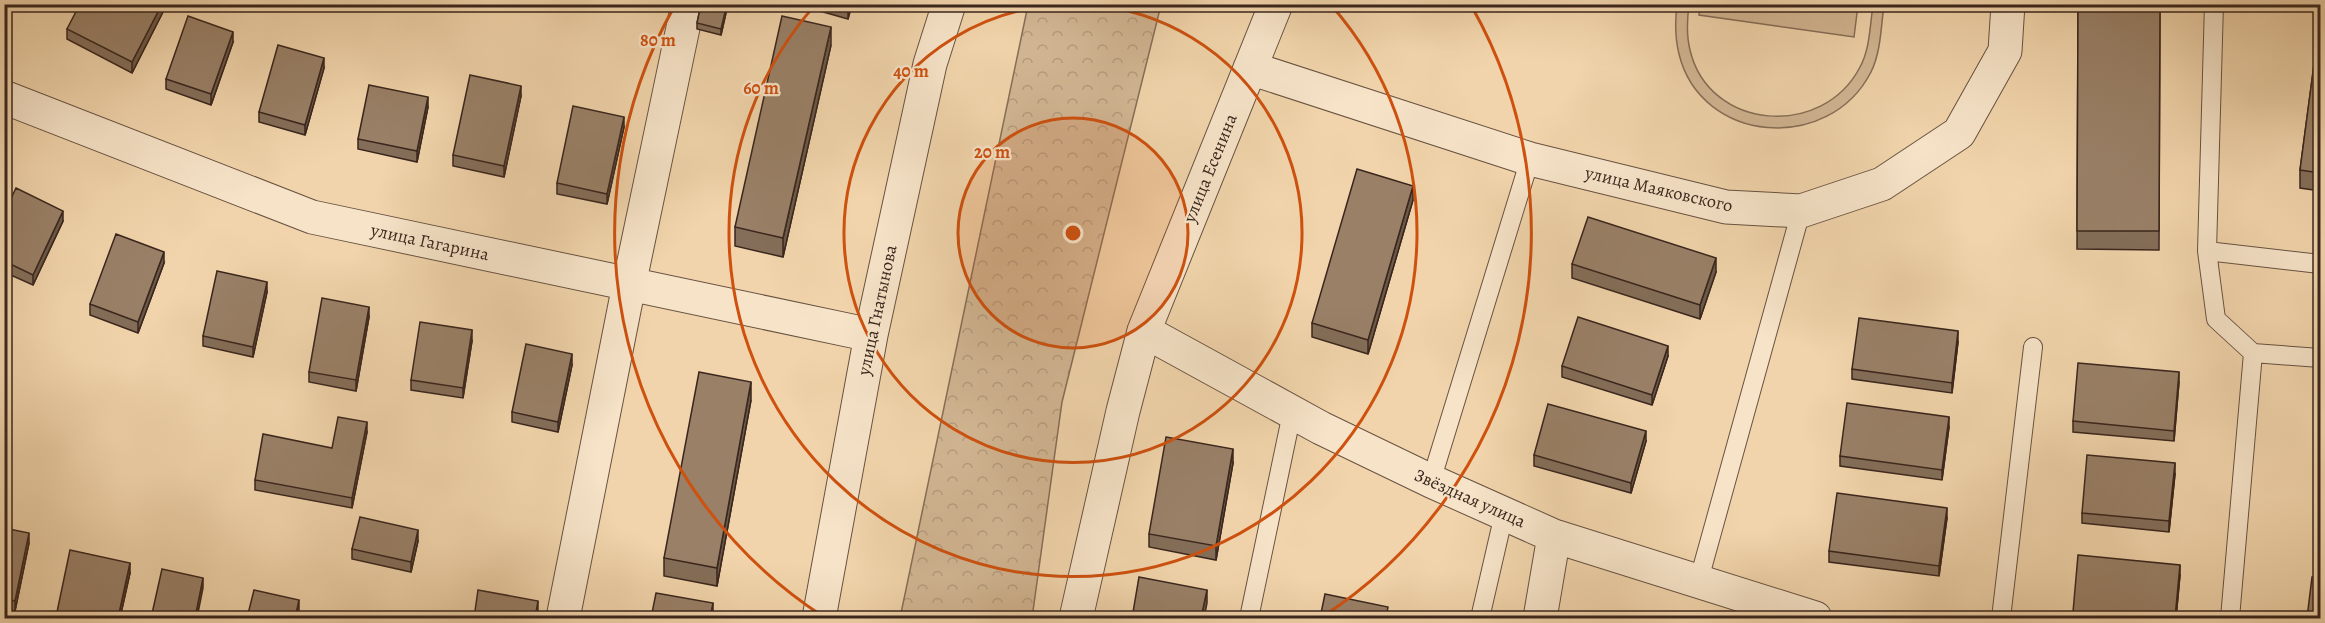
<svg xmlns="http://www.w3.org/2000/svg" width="2325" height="623" viewBox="0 0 2325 623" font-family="Alegreya,serif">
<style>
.forest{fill:url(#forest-crowns);stroke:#866e58;stroke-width:1.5}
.pitch{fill:#d2b693;stroke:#866e58;stroke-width:1.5}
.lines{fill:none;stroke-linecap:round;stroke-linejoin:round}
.lane-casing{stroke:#685241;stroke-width:20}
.street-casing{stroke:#685241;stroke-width:35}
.lane{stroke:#f6e3c8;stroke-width:18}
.street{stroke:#f6e3c8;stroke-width:33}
.wall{fill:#846e59;stroke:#3a261e;stroke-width:1.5}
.shaded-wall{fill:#6b5a48;stroke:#3a261e;stroke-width:1.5}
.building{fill:#998067;stroke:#3a261e;stroke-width:1.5}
.ring{fill:none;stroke:#ce510f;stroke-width:3}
.labels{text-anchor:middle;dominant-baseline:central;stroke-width:4.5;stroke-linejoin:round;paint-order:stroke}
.street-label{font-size:18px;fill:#3a261e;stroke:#f6e3c8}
.centre{fill:#ce510f;stroke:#f6e3c8;stroke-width:3}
.ring-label{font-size:18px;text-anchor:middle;font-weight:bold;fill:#ce510f;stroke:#f6e3c8;stroke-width:4.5;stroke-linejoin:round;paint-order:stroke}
</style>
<defs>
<pattern id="forest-crowns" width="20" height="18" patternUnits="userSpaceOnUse" patternTransform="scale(1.5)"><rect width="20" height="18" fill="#d2b693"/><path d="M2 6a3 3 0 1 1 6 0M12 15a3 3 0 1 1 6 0" fill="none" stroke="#b59c7e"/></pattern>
</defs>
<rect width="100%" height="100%" fill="#f1d4ab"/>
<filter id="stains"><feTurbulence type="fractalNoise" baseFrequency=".00333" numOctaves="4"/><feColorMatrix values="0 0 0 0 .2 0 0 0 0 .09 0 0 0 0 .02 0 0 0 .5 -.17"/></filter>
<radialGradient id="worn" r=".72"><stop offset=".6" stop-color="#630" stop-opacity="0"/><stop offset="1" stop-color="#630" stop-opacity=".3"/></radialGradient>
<path class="forest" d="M1028,5H1161L1062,402L1032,618H900Z"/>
<path class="pitch" d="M1677,5H1689C1687,20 1686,34 1690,50C1709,131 1823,139 1860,67C1870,49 1870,25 1873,5H1884C1881,26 1881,52 1871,72C1829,154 1701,144 1679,54C1675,38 1675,21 1677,5Z
M1700,5V4L1858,5L1854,37L1699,15Z"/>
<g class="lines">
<g class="lane-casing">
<path id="lane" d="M2214,4L2207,251L2216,319L2253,353L2230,618
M2207,251L2320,264
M2253,353L2320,358
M1431,481L1530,159
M1698,583L1801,211
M1249,618L1292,413
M1480,618L1504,514
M2001,618L2033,347"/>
</g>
<g class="street-casing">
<path id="street" d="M1250,68L1530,159L1726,207L1801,211L1882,184L1959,133L2005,51L2008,4
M4,97L312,217L871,335
M1144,331L1321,428L1431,481L1554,536L1815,618
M563,618L629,285L688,4
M819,618L871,335L930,64L949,4
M1076,618L1123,411L1144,331L1276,4
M1540,618L1554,536"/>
</g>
<use href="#lane" class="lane"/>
<use href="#street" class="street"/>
</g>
<path class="wall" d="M167,4L132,73L67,39V29Z
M701,4H728L721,35L697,29V23Z
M795,4H852L848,19Z
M2078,4H2160L2159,250L2077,249Z
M2320,19V191L2300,188V170Z
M233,42L211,105L166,89V79Z
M831,45L783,257L735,246V227Z
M324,68L305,135L259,122V112Z
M521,96L504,177L453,166V155Z
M428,107L417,162L358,149V139Z
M624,127L607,204L557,194V183Z
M1413,200L1368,354L1312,337V323Z
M4,213L63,221L33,285L4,272Z
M164,263L138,333L90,315V304Z
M1572,264L1716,272L1700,319L1572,278Z
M267,292L253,357L203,346V336Z
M369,317L356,391L309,382V372Z
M472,341L463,398L411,390V380Z
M1958,342L1952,393L1852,379V369Z
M1668,356L1652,405L1562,377V366Z
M572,365L558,432L512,422V412Z
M2179,382L2174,441L2073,432V421Z
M751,400L717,586L664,576V558Z
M1949,427L1942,480L1840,466V456Z
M367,432L352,508L255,490V480L332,448Z
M1646,441L1631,493L1534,466V455Z
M1233,463L1216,560L1149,547V534Z
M2175,474L2169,532L2082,523V513Z
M1947,518L1939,576L1829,562V551Z
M4,528L29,543L15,611L4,609Z
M418,541L411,572L352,559V549Z
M130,573L120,618H57V612Z
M2180,575L2176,618H2073V612Z"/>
<path class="shaded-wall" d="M162,4H167L132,73V62Z
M727,4H728L721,35V29Z
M848,4H852L848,19Z
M831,27V45L783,257V238Z
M233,32V42L211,105V94Z
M324,58V68L305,135V125Z
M521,86V96L504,177V166Z
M428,97V107L417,162V151Z
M624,117V127L607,204V194Z
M1413,186V200L1368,354V340Z
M63,211V221L33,285V275Z
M164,252V263L138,333V322Z
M1716,258V272L1700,319V305Z
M267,282V292L253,357V347Z
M369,307V317L356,391V380Z
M472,330V341L463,398V388Z
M1958,331V342L1952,393V383Z
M1668,346V356L1652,405V395Z
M572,354V365L558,432V422Z
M2179,372V382L2174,441V431Z
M751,382V400L717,586V568Z
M1949,417V427L1942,480V470Z
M367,422V432L352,508V498Z
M1646,431V441L1631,493V483Z
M1233,449V463L1216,560V546Z
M2175,463V474L2169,532V521Z
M1947,508V518L1939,576V566Z
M418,530V541L411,572V562Z
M29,533V543L15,611V601Z
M130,563V573L120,618H118Z
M2180,565V575L2176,618H2175Z
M203,578V588L197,618H195Z
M1207,590V603L1204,618H1201Z
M299,600V610L297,618H295Z
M538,601V611L537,618H535Z
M713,603V618H710Z"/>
<path class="building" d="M80,4H162L132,62L67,29Z
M701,4H727L721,29L697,23Z
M2078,4H2160L2159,231H2077Z
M188,16L233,32L211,94L166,79Z
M782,16L831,27L783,238L735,227Z
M2320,19V173L2300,170Z
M278,45L324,58L305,125L259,112Z
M470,75L521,86L504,166L453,155Z
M369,85L428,97L417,151L358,139Z
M573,106L624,117L607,194L557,183Z
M1357,169L1413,186L1368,340L1312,323Z
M16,188L63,211L33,275L4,261V213Z
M1588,217L1716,258L1700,305L1572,264Z
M116,234L164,252L138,322L90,304Z
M217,271L267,282L253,347L203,336Z
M322,298L369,307L356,380L309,372Z
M1578,317L1668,346L1652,395L1562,366Z
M1859,318L1958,331L1952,383L1852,369Z
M420,322L472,330L463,388L411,380Z
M526,344L572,354L558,422L512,412Z
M2078,363L2179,372L2174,431L2073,421Z
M699,372L751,382L717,568L664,558Z
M1847,403L1949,417L1942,470L1840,456Z
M1548,404L1646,431L1631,483L1534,455Z
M338,417L367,422L352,498L255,480L263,434L332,448Z
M1166,437L1233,449L1216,546L1149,534Z
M2087,455L2175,463L2169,521L2082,513Z
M1837,493L1947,508L1939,566L1829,551Z
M360,517L418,530L411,562L352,549Z
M4,528L29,533L15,601L4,598Z
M70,550L130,563L118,618H88L57,612Z
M2078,555L2180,565L2175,618H2138L2073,612Z
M162,569L203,578L195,618H151Z
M1139,577L1207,590L1201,618H1132Z
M2312,577L2320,578V618H2307Z
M254,590L299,600L295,618H247Z
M478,590L538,601L535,618H474Z
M656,593L713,603L710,618H651Z
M1325,594L1388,607L1386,618H1320Z
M335,612L358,618H333Z"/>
<circle cx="1073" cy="233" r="115" fill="#ce510f" fill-opacity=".12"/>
<g class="ring">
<circle cx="1073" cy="233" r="115"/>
<path d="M1089 5A229 229 0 1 1 1057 5"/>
<path d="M1331 5A344 344 0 1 1 815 5"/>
<path d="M824 617A458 458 0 0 1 674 7M1472 7A458 458 0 0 1 1322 617"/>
</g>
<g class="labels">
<g class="street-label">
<text transform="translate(1210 168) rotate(-68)">улица Есенина</text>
<text transform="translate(1659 189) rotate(13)">улица Маяковского</text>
<text transform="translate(430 242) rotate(12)">улица Гагарина</text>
<text transform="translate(877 310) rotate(-78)">улица Гнатынова</text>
<text transform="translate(1470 498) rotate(24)">Звёздная улица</text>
</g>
</g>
<circle cx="1073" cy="233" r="9" class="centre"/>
<g class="ring-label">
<text x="658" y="46">80 m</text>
<text x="911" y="77">40 m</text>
<text x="761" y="94">60 m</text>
<text x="992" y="158">20 m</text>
</g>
<rect width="2325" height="623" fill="none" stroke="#f1d4ab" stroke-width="24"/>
<rect x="6" y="6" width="2313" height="611" fill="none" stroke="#3a261e" stroke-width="3"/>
<rect x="12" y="12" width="2301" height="599" fill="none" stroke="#3a261e" stroke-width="1.5"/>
<rect width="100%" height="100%" filter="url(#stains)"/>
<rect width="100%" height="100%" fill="url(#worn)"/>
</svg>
